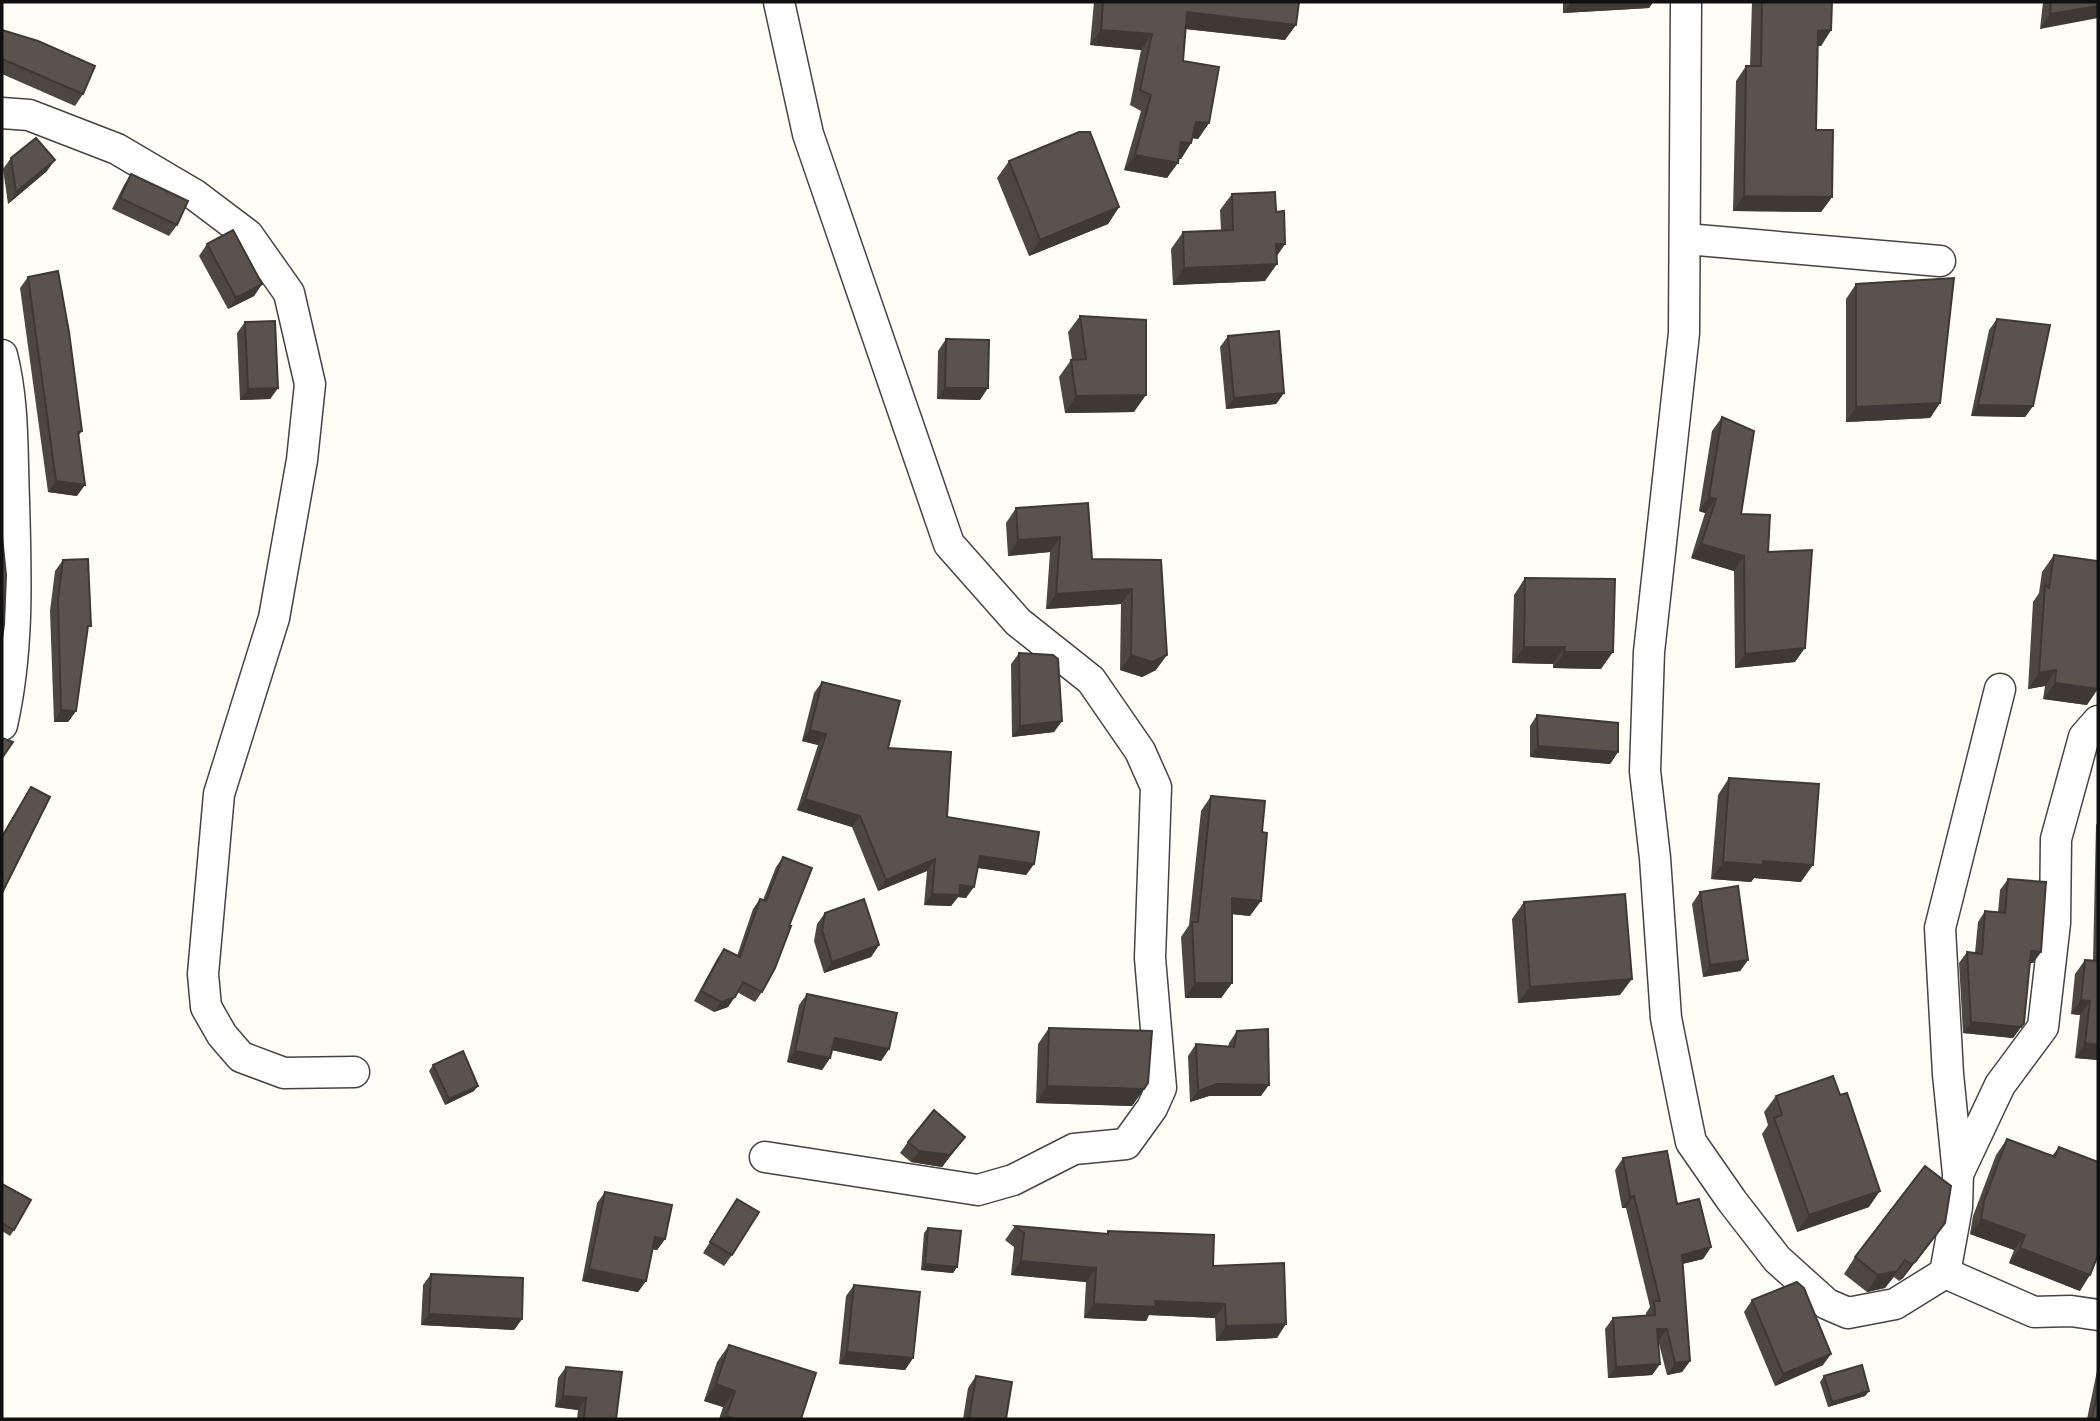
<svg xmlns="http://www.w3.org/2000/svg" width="2100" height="1421" viewBox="0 0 2100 1421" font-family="'Libre Baskerville',serif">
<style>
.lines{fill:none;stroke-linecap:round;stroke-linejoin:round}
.street-casing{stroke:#444;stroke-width:33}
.street{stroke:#fff;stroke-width:30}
.wall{fill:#4d4742}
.shaded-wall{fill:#3f3936}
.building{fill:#5a524d;stroke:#3f3936;stroke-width:2}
</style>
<rect width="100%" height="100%" fill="#fffdf5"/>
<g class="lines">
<g class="street-casing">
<path id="street" d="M1686,2L1684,333L1649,652L1645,771L1655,858L1666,1018L1686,1118L1691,1142L1732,1201L1777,1259L1827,1304L1848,1313L1895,1304L1945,1273L2034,1312L2071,1311L2098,1315
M2,113L29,115L117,149L195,195L248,235L289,293L310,384L302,460L274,618L219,794L203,974L206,1007L222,1035L241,1057L284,1073L354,1072
M1686,239L1940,261
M2,355C14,402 12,451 14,500C16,576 19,650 2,725
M765,1157L978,1190L1013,1180L1074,1149L1126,1144L1152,1108L1161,1088L1150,958L1156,787L1140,751L1091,680L1018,622L949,544L808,134L779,2
M1958,1174L2000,1085L2043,1027L2055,923L2056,839L2084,737L2098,721
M1945,1273L1957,1207L1958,1174L1948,1074L1940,928L2000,689"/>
</g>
<use href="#street" class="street"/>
</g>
<path class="wall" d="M1094,2H1299L1285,40L1186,29L1183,61L1209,123L1198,139L1192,138L1191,143L1181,159L1178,158L1167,178L1124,170L1141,111L1130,105L1141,50L1090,45Z
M1563,2H1653L1649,8L1563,13Z
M1752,2H1832L1831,30L1821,46H1817L1816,130L1832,197L1821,212L1733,211L1736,81L1746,66H1750Z
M2043,2H2098L2040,29Z
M2,30L83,94L75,106L2,74Z
M11,158L47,171L8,204L3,169Z
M1009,161L1119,207L1108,224L1029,256L997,178Z
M131,174L177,225L169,236L112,209L124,185Z
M1232,194L1276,212L1285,244L1277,256L1265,281L1173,285L1171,249L1183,232L1221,231L1220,210Z
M207,244L262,284L254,296L228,309L199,256Z
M28,277L82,431L79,435L77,496L48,492L20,288Z
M1856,284L1940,403L1930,418L1846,422V299Z
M1080,316L1134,412L1065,413L1059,377L1071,360H1072L1068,332Z
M1997,319L2033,406L2025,417L1971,416L1989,330Z
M245,322L278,388L270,399L240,400L237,333Z
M1228,336L1284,393L1276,404L1226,409L1220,347Z
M946,339L980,400L937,399L938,351Z
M1722,417L1741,514L1768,552L1795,662L1735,668L1734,571L1691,558L1705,513L1699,511L1712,431Z
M1016,508L1092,559L1161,560L1156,670L1142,677L1120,670L1121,604L1046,609L1050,552L1008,556L1006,523Z
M2054,555L2087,705L2043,699L2045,686L2028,689L2033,602L2039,593L2042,572Z
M63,560L76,711L68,722H54L50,611L55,571Z
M1525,578L1601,669L1553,668V664L1512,663L1514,595Z
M1019,653L1062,721L1054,732L1012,737L1011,664Z
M822,682L888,748L947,817L1034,864L1026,875L978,868L966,898L958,897L951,906L924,905L927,871L878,891L852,827L797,810L818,745L802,741L814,693Z
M1537,715L1618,752L1610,764L1530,757V726Z
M1729,778L1801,882L1754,878L1751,882L1711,879L1718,795Z
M31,787L2,893V835Z
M1211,796L1250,916L1232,914V983L1221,998H1185L1181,937L1189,925L1201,811Z
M2098,822V1060L2075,1058L2080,1015L2071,1014L2075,974L2085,960L2093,961L2096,825Z
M783,857L762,992L755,1002L737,992L728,1007L714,1012L694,1001L717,959L724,949L737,956L753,909L760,899L763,900L776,867Z
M2008,879L2041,952L2033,963H2030L2024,1023L2013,1038L1963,1033L1959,963L1967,952L1975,953L1978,922L1985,911L1998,912L2000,890Z
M1700,892L1748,960L1740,971L1703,977L1692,904Z
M1524,902L1620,995L1518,1003L1512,919Z
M825,913L879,945L871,957L824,973L814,941L817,924Z
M807,994L889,1049L881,1061L832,1050L830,1058L822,1070L787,1062L799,1005Z
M1049,1028L1148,1083L1132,1106L1036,1103L1038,1044Z
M1237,1031L1261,1096H1209L1190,1102L1188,1056L1196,1044L1228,1047L1229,1043Z
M433,1065L474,1091L445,1105L429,1071Z
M1840,1095L1869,1207L1797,1232L1762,1134L1768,1125L1764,1112L1776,1096Z
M965,1137L942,1167L911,1162L900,1153L908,1142Z
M2007,1139L2052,1156L2059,1147L2080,1291L2009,1263L2014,1250L1970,1234L1973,1216L1996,1155Z
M1623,1158L1677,1204L1711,1247L1703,1259L1682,1264L1690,1361L1682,1372L1667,1375L1658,1340L1660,1364L1652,1375L1608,1378L1605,1329L1613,1318L1646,1315V1313L1650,1307L1626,1208H1622L1615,1170Z
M2,1184L14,1230L10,1236L2,1231Z
M605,1192L665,1239L657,1250L652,1249L646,1281L638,1292L582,1281L597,1203Z
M737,1199L732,1255L724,1266L703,1253Z
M1015,1226L1106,1234L1108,1231L1213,1266L1277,1338L1216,1341L1215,1318L1149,1315L1146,1321L1084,1318L1086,1282L1011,1275L1014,1247L1005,1240Z
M928,1228L957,1267L953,1273L921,1270L924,1233Z
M1933,1239L1903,1278L1899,1281L1894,1277L1885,1288L1867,1292L1844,1274L1855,1257Z
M431,1274L522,1319L514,1330L421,1325L423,1285Z
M854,1285L913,1358L905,1370L839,1364L846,1296Z
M1752,1300L1823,1365L1775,1386L1744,1312Z
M729,1345L801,1419H719L723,1407L704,1401L717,1362Z
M2098,1366V1419H2087Z
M566,1367L616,1419H577L578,1410L555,1407L558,1378Z
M976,1376L1006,1419H963L968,1388Z
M1824,1376L1869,1391L1865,1396L1828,1407L1820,1382Z"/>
<path class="shaded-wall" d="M1571,2H1653L1649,8L1563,13Z
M2098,6V18L2040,29L2050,14Z
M1187,12L1296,25L1285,40L1176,28Z
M1101,30L1152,34L1141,50L1090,45Z
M1831,30L1821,46H1807L1818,31Z
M1196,122L1209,123L1198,139L1185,137Z
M1181,142L1191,143L1181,159L1170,157Z
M1135,155L1178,163L1167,178L1124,170Z
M55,160L47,171L8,204L16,192Z
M1744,196L1832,197L1821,212L1733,211Z
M1119,207L1108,224L1029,256L1040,240Z
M1276,244H1285L1273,261Z
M1277,264L1265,281L1173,285L1184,268Z
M262,284L254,296L228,309L236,298Z
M278,388L270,399L240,400L248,389Z
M945,388H988L980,400L937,399Z
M1284,393L1276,404L1226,409L1234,398Z
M1146,395L1134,412L1065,413L1076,396Z
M1940,403L1930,418L1846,422L1856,407Z
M1978,405L2033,406L2025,417L1971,416Z
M56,481L85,485L77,496L48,492Z
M1709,497L1716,499L1705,513L1699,511Z
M1060,537L1050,552L1008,556L1018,540Z
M1701,544L1744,556L1734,571L1691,558Z
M1132,589L1121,604L1046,609L1056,594Z
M1524,647H1565L1553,664L1512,663Z
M1805,648L1795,662L1735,668L1745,654Z
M1564,652H1613L1601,669L1553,668Z
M1131,655H1167L1156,670L1142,677L1120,670Z
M2056,670L2045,686L2028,689L2039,673Z
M2055,683L2098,689L2087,705L2043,699Z
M61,710L76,711L68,722H54Z
M1062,721L1054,732L1012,737L1020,726Z
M810,730L826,734L818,745L802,741Z
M1538,746L1618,752L1610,764L1530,757Z
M805,799L860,816L852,827L797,810Z
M980,856L1034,864L1026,875L972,867Z
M935,859L927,871L878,891L886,880Z
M1763,861L1813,865L1801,882L1754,878L1751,882L1711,879L1723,862Z
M960,885L974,887L966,898L958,897L951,906L924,905L932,894Z
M1232,898L1261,901L1250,916L1221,913Z
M879,945L871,957L824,973L832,962Z
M2031,951L2041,952L2033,963L2023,962Z
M1748,960L1740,971L1703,977L1710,965Z
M1632,979L1620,995L1518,1003L1530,987Z
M1195,983H1232L1221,998H1185Z
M735,997L728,1007L714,1012L721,1002Z
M2081,1000L2090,1001L2080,1015L2071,1014Z
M1971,1022L2021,1027L2013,1038L1963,1033Z
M835,1038L889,1049L881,1061L827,1049Z
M2085,1043L2098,1045V1060L2075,1058Z
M795,1051L830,1058L822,1070L787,1062Z
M1217,1084L1269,1085L1261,1096H1209L1190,1102L1198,1091Z
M478,1086L474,1091L445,1105L449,1099Z
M1047,1086L1144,1089L1132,1106L1036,1103Z
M965,1137L942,1167L911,1162L919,1151Z
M1880,1191L1869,1207L1797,1232L1809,1215Z
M1634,1196L1626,1208H1622L1630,1197Z
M1981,1219L2025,1235L2014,1250L1970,1234Z
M1945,1223L1903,1278L1899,1281L1911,1264Z
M655,1237L665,1239L657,1250L647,1248Z
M1711,1247L1703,1259L1674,1266L1682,1255Z
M2020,1248L2090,1275L2080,1291L2009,1263Z
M1905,1260L1885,1288L1867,1292L1878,1275Z
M1021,1261L1096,1268L1086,1282L1011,1275Z
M925,1264L957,1267L953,1273L921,1270Z
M589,1269L646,1281L638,1292L582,1281Z
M1155,1301L1225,1304L1215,1318L1149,1315L1146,1321L1084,1318L1094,1304Z
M429,1314L522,1319L514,1330L421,1325Z
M1286,1324L1277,1338L1216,1341L1226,1326Z
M1657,1329H1667L1659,1340H1649Z
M847,1352L913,1358L905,1370L839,1364Z
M1831,1354L1823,1365L1775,1386L1783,1374Z
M1690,1361L1682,1372L1667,1375L1675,1363Z
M1660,1364L1652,1375L1608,1378L1616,1367Z
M716,1384L735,1391L723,1407L704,1401Z
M1869,1391L1865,1396L1828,1407L1832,1402Z
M563,1396L586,1398L578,1410L555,1407Z"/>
<path class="building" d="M1103,2H1299L1296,25L1187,12L1183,61L1219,67L1209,123L1196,122L1191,143L1181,142L1178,163L1135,155L1151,95L1140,90L1152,34L1101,30Z
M1762,2H1832L1831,30L1818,31L1816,130H1833L1832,197L1744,196L1746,66H1761Z
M2051,2H2098V6L2050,14Z
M2,30L38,41L95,66L83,94L2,59Z
M1079,132H1090L1119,207L1040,240L1009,161Z
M36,138L55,160L16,192L11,158Z
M131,174L188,201L177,225L120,198Z
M1275,192L1276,212L1284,211L1285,244H1276L1277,264L1184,268L1183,232L1233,230L1232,194Z
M233,230L262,284L236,298L207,244Z
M58,271L69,332L82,431L78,432L85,485L56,481L28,277Z
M1954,278L1940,403L1856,407V284Z
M1080,316L1146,320V395L1076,396L1071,360L1086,359Z
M1997,319L2050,325L2033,406L1978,405Z
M275,321L278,388L248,389L245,322Z
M1279,331L1284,393L1234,398L1228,336Z
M946,339L989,340L988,388H945Z
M1722,417L1754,431L1741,514L1770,515L1768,552L1812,550L1805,648L1745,654L1744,556L1701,544L1716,499L1709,497Z
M1088,503L1092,559L1161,560L1167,655L1152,662L1131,655L1132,589L1056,594L1060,537L1018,540L1016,508Z
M2,536L6,575L4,625L2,639Z
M2054,555L2098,561V689L2055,683L2056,670L2039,673L2045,585L2049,588Z
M88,559L91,626H88L76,711L61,710L58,600L63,560Z
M1525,578L1615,579L1613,652H1564L1565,647H1524Z
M1019,653L1053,655L1058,659L1062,721L1020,726Z
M822,682L900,701L888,748L951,752L947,817L1039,832L1034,864L980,856L974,887L960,885L959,895L932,894L935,859L886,880L860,816L805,799L826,734L810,730Z
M1537,715L1618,723V752L1538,746Z
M2,738L13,742L2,758Z
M1729,778L1819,784L1813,865L1763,861V865L1723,862Z
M31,787L50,797L2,893V837Z
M1211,796L1265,801L1262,832L1267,833L1261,901L1232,898V983H1195L1192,922H1198Z
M783,857L812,868L789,926H791L775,968L762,992L743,982L735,997L721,1002L701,991L724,949L740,957L760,899L766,901Z
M2008,879L2046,882L2041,952L2031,951L2024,1023L2021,1027L1971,1022L1967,952L1982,954L1985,911L2005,913Z
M1738,886L1748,960L1710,965L1700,892Z
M1625,894L1632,979L1530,987L1524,902Z
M864,899L879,945L832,962L822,930L825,913Z
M2085,960L2098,961V1045L2085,1043L2090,1001L2081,1000Z
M807,994L897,1013L889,1049L835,1038L830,1058L795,1051Z
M1049,1028L1152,1031L1148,1083L1144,1089L1047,1086Z
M1268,1029L1269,1085L1217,1084L1198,1091L1196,1044L1234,1047L1237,1031Z
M463,1051L478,1086L449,1099L433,1065Z
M1833,1076L1840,1095L1847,1093L1880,1191L1809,1215L1774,1118L1782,1115L1776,1096Z
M934,1110L965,1137L950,1155L919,1151L908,1142Z
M2007,1139L2055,1157L2059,1147L2098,1162V1255L2090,1275L2020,1248L2025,1235L1981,1219L1984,1201Z
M1667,1151L1677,1204L1699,1199L1711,1247L1682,1255L1690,1361L1675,1363L1667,1329H1657L1660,1364L1616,1367L1613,1318L1655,1315L1654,1301H1660L1634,1196L1630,1197L1623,1158Z
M1925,1166L1951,1186L1945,1223L1915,1262L1911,1264L1905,1260L1897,1271L1878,1275L1855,1257Z
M2,1184L31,1200L14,1230L2,1223Z
M605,1192L672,1205L665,1239L655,1237L646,1281L589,1269Z
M737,1199L759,1212L732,1255L710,1242Z
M1015,1226L1108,1234V1231L1214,1235L1213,1266L1284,1263L1286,1324L1226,1326L1225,1304L1155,1301L1156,1307L1094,1304L1096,1268L1021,1261L1024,1233Z
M928,1228L961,1231L957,1267L925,1264Z
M431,1274L523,1278L522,1319L429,1314Z
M1797,1282L1804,1288L1831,1354L1783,1374L1752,1300Z
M854,1285L920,1292L913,1358L847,1352Z
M729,1345L816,1373L801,1419H737L726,1416L735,1391L716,1384Z
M1862,1365L1869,1391L1832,1402L1824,1376Z
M566,1367L622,1372L616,1419H584L586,1398L563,1396Z
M976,1376L1012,1382L1006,1419H969Z
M2098,1390V1419H2092Z"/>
<rect width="2100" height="1421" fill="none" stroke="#111111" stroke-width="7"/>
</svg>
